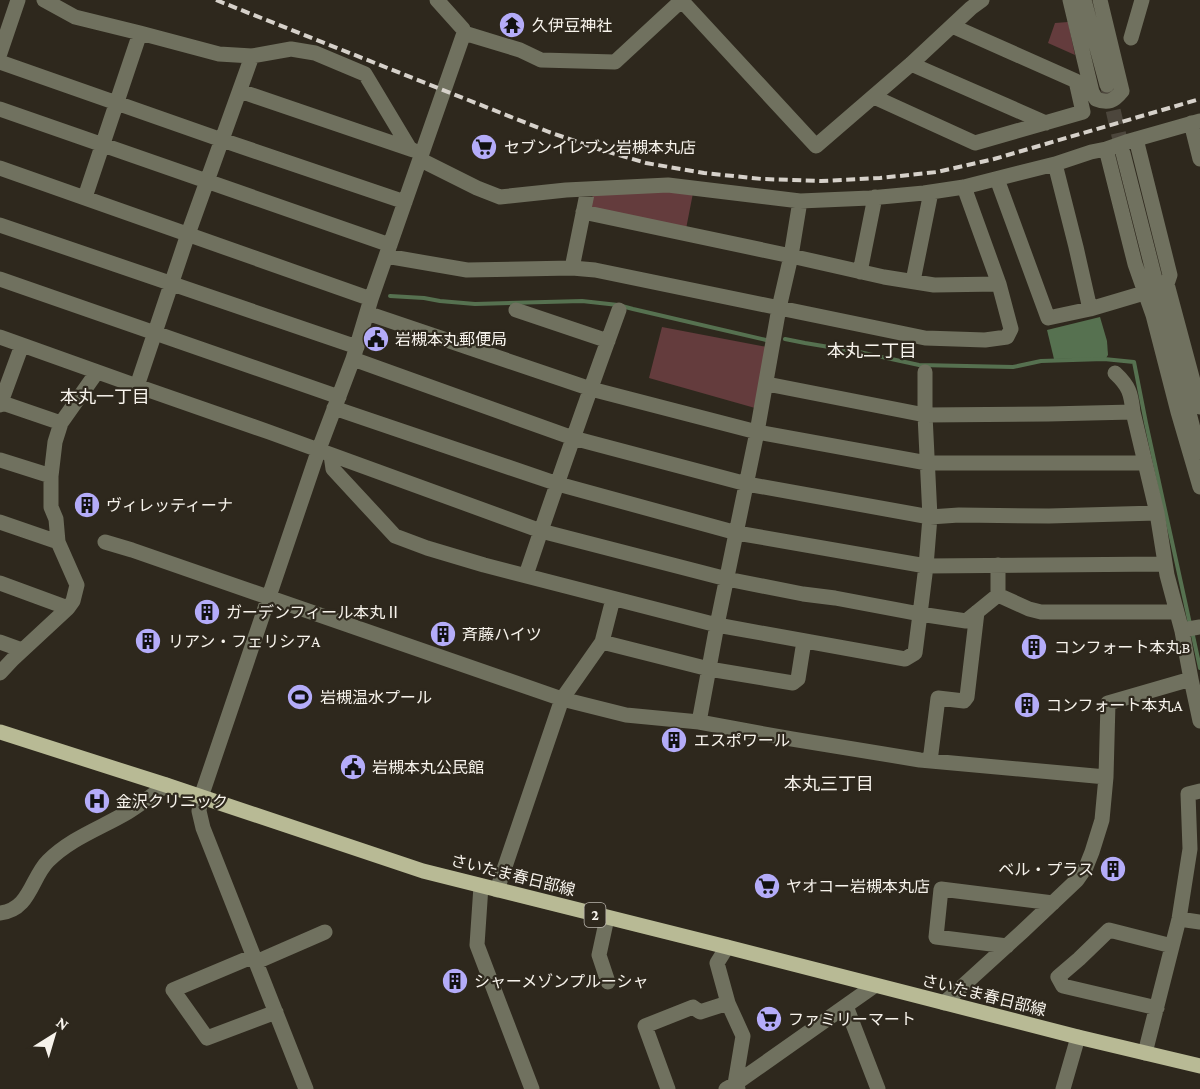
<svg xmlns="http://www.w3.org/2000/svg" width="1200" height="1089" viewBox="0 0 1200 1089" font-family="'Crimson Pro','Noto Sans JP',serif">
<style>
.green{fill:#643c3d}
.water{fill:#567150}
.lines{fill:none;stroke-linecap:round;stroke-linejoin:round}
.stream{stroke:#567150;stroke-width:4}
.minor-tunnel{stroke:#4c463c;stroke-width:15;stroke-dasharray:15 8;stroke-linecap:butt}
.minor{stroke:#70715f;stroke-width:15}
.major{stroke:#b8ba95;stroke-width:15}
.rail{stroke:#d6d1ca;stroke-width:4;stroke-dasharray:9 4.5;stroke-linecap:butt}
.labels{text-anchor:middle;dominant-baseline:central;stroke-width:4.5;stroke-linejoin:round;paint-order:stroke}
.shield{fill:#2e281d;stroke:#bbb6ae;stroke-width:1.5}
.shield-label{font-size:15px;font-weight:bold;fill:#f7f3ec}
.poi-label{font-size:16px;fill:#f7f3ec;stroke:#2e281d;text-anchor:start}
.street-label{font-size:16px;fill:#f7f3ec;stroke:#2e281d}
.neighbourhood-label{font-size:18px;fill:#f7f3ec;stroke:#2e281d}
</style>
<rect width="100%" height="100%" fill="#2e281d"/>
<path class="green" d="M1068,22L1075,55L1048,43L1055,23Z
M661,190L693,193L686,229L590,209L593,194Z
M662,327L767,347L755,408L649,378Z"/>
<path class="water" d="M1100,317L1107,341L1108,355L1106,358L1054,359L1047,330Z"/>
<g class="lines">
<path class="stream" d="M390,296L424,298L440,301L475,304L582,301L618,305L633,309L766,340
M785,339L805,343L859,352L919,365L1013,367L1041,361L1104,359L1134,362L1146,423L1190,624
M1192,631L1200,668"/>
<path class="minor-tunnel" d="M1108,88L1123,153"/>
<path class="minor" d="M44,0L75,17L140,33L219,54L252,56L291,49L315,53L365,74L410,149
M681,0L816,146L911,64L971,8L982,0
M1070,0L1092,92L1096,99C1108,104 1114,101 1122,91L1100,0
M1084,0L1107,85
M464,33L520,50L541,60L615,62L682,0
M1131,38L1142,0
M0,53L18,0
M0,62L222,140L405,202
M911,64L1046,123
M240,91L413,150
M874,97L975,143L1083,112L1076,81L952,26
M0,109L390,245
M1191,123L1200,159
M1136,139L1170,275L1167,284L1200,407
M1106,149L1135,264L1153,315L1178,412L1200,487
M1123,153L1199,452
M421,160L477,188L500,197L566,190L668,185L800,201L870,198L924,193L964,187L1055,164L1091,152L1106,149L1126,142L1200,121
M1055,164L1076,247L1090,309
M0,168L371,299
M997,179L1048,318L1090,309L1144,293
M85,197L140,33
M583,212L791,256L884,277L934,285L999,284
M0,225L357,347
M386,256L467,270L572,268L595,270L925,338L985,340L1007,337L1011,329L999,284L964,187
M572,268L588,189
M860,272L875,197
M0,279L339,397
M913,281L931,192
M516,310L608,341
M367,313L591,389L757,432L927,463H1145
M0,337L137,386L269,432L541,531L727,579L803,594L835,598L920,614L926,566L930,517L925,415V372
M353,359L573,438L747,484L930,517L959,515L1049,516L1157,513
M1115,373C1129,386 1131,393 1133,412
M767,384L925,415L1048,414L1133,412L1157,513L1167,575L1182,631L1191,679L1108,703L1106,777L1102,820L1092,852L1086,867L1077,880L1022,932L944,1003
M137,386L188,234L252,56
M0,402L61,423L55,442L51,476V507L56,519L58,542L77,585L73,601L68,608L13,659L0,673
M0,405L22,345
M334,408L558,484L737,533L926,566L1165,564
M61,423L97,372
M331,455L333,469L395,536L427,548L484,565L717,625L905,659L915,653L920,614L966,621L998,595L1029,609L1041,612H1177
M0,460L51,476
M0,522L58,542
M105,542L132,550L562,699L626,715L699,722L792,739L920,760L1106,777
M998,565V595
M526,575C556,486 587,398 619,310
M0,583L68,608
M1188,629L1200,627
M0,642L22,650
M602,642L709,669L793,683L798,679L804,641
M1191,679L1200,721
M699,722L717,625L757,432L779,308L791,256L800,201
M930,761L938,698L964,701L967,697L977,612
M481,886L477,945L532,1089
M497,890L562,699L602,642L613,599
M0,913C30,910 31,878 48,861C71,838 101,828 128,812C141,804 154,794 166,785
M607,918L599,955L608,982
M1179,919L1200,922
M1007,946L936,937L941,889L1053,903
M727,947L717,963L728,1003L743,1036L735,1084L738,1089
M254,956L173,990L207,1038L276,1012
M256,962L325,932
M846,1006L878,1089
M1157,1008L1063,986L1058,977L1079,959L1109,930L1172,946
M1145,1053L1179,919L1190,849L1188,794L1200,791
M306,1089L203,828L199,811L201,797L319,449L353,359L371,299L464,33L463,29L437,0
M668,1089L645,1026L693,1007L700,1012L728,1003
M726,1089L735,1084L874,986
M1063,1089L1078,1037"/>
<path class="major" d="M0,732L166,785L423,871L727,947L1078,1037L1200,1066"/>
<path class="rail" d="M216,0L549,132L598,149L646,163L704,173L762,179L821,181L880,178L937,172L994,159L1200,99"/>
</g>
<defs>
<g id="temple-disc" transform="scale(1.35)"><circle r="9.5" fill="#b4acf9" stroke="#2e281d"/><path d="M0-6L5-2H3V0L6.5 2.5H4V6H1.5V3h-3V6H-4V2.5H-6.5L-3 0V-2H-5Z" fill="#111"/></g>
<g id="supermarket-disc" transform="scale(1.35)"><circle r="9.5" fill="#b4acf9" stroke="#2e281d"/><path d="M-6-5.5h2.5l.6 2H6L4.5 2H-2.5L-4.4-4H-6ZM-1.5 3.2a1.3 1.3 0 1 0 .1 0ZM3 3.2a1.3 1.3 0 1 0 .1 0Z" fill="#111"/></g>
<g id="civic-disc" transform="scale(1.35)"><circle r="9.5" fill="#b4acf9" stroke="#2e281d"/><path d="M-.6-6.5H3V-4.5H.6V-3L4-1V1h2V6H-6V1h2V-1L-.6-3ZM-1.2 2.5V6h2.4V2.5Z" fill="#111"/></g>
<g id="building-disc" transform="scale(1.35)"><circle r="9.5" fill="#b4acf9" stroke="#2e281d"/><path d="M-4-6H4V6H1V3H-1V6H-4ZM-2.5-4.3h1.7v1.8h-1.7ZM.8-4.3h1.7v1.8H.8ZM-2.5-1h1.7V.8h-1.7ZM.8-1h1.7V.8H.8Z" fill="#111"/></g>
<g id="stadium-disc" transform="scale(1.35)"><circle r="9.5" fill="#b4acf9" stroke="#2e281d"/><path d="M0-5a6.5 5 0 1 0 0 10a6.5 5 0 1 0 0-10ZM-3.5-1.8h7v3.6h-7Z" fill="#111"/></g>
<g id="hospital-disc" transform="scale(1.35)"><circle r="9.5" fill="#b4acf9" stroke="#2e281d"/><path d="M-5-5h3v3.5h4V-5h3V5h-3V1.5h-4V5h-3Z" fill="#111"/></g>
</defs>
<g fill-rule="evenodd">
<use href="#temple-disc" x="512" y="25"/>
<use href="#supermarket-disc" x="484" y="147"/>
<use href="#civic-disc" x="376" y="339"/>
<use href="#building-disc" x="87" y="505"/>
<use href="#building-disc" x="207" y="612"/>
<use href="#building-disc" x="443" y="634"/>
<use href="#building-disc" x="148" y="641"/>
<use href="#building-disc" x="1034" y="647"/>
<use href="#stadium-disc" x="300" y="697"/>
<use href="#building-disc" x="1027" y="705"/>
<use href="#building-disc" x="674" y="740"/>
<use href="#civic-disc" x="353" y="767"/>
<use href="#hospital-disc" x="97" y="801"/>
<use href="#building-disc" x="1113" y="869"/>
<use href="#supermarket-disc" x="767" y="886"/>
<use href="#building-disc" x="455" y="981"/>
<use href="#supermarket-disc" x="769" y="1019"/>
</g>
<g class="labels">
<rect class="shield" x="584.5" y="903" width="21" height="24" rx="4.5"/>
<g class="shield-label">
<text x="595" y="915">2</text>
</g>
<g class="poi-label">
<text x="532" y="25">久伊豆神社</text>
<text x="504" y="147">セブンイレブン岩槻本丸店</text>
<text x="395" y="339">岩槻本丸郵便局</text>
<text x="106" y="505">ヴィレッティーナ</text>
<text x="226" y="612">ガーデンフィール本丸Ⅱ</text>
<text x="462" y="634">斉藤ハイツ</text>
<text x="168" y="641">リアン・フェリシアA</text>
<text x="1054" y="647">コンフォート本丸B</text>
<text x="320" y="697">岩槻温水プール</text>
<text x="1046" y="705">コンフォート本丸A</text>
<text x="694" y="740">エスポワール</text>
<text x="372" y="767">岩槻本丸公民館</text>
<text x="116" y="801">金沢クリニック</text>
<text x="1094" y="869" text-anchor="end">ベル・プラス</text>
<text x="786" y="886">ヤオコー岩槻本丸店</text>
<text x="474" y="981">シャーメゾンプルーシャ</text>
<text x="788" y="1019">ファミリーマート</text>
</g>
<g class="street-label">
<text transform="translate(513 875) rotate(14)">さいたま春日部線</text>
<text transform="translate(984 995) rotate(14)">さいたま春日部線</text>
</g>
<g class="neighbourhood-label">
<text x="872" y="351">本丸二丁目</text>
<text x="105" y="397">本丸一丁目</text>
<text x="829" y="784">本丸三丁目</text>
</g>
</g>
<g transform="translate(54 1035) rotate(37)" stroke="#2e281d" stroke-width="4.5" paint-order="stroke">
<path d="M0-4.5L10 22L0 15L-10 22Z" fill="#f7f3ec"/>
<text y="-9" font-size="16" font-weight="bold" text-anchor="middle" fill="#f7f3ec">N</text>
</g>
</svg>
